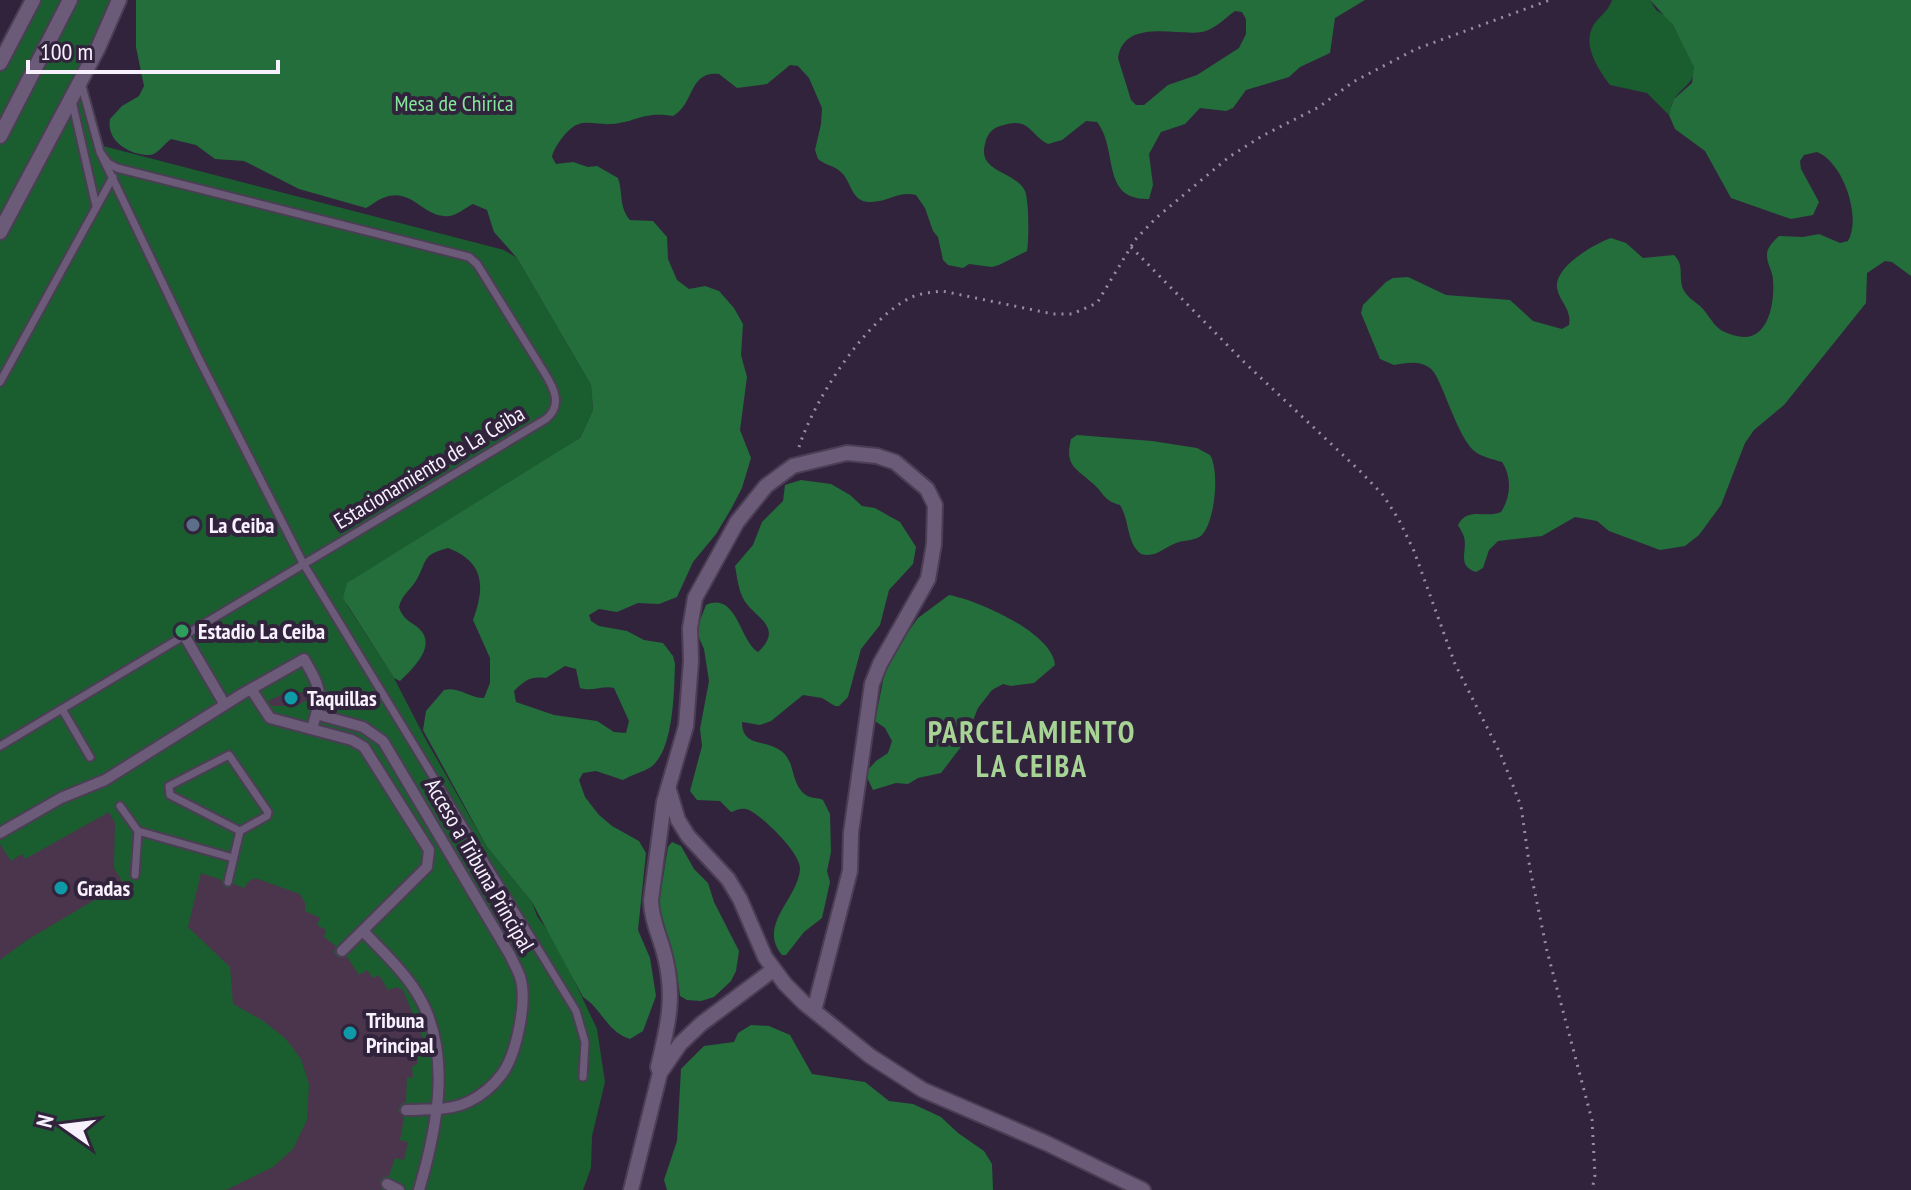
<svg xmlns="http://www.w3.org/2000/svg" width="1911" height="1190" viewBox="0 0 1911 1190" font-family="'PT Sans Narrow',sans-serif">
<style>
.green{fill:#1a5e2f}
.forest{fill:#236e3a;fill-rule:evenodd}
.building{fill:#4a354d}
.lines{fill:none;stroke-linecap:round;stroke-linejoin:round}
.service-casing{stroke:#4b3e54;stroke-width:11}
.pedestrian-casing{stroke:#4b3e54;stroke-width:14}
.minor-casing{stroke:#4b3e54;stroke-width:18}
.path{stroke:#998ea1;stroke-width:3;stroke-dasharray:2 6;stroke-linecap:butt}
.service{stroke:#6b5b79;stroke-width:7}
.pedestrian{stroke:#6b5b79;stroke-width:10}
.minor{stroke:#6b5b79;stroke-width:14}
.service-dot{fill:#5c6f8a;stroke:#32233d;stroke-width:3}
.leisure-dot{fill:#2e9e5b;stroke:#32233d;stroke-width:3}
.culture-dot{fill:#0f9aa8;stroke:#32233d;stroke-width:3}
.labels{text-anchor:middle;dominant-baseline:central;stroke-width:8;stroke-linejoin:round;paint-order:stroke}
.park-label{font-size:22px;fill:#83e599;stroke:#32233d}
.street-label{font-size:22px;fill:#f7f0fd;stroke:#32233d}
.poi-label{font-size:22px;font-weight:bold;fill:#f7f0fd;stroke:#32233d;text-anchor:start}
.district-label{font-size:30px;font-weight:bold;letter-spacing:2px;fill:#a7d494;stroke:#32233d}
</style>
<rect width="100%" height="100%" fill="#32233d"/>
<path class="green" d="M33,0H119L81,81L100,151L103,146L504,250L517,258L591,385L593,410L580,438L347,605L394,678L426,740L487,847L532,902L537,916L556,942L597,1029L605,1082L592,1136L591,1168L583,1190H0V63Z
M1612,0H1650L1656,10L1669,18L1692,60C1700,82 1682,85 1673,101C1671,105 1671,110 1669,115L1647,93L1610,85C1599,70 1582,46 1593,26C1599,16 1609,11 1612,0Z"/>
<path class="forest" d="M136,0H1365L1335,18L1330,53L1300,67L1289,77L1246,90L1233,108L1226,111L1200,108L1185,124L1161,132L1149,154L1153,185L1149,199C1100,200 1119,150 1097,122L1086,121L1062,140L1048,144C1028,133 1030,116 1000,126C991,129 987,135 985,144C977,173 1016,171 1025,191C1029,200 1029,241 1027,251L999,265L992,267L969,264L963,268L948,265L943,260L938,237L933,231L925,208L916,195C898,191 888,202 871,202C851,203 852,182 841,172C835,166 825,165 818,159L815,150L821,124L822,108L809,78L798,66L790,65L767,84L737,88L719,74C688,71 695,104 673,116C643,111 637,122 611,124C601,125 588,121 579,124C568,127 554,147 552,157L556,164L573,162L588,167L597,166L618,178C623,192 619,208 630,220L653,221L667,237L668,259L677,280L689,289L705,286L719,291L734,308L743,324L741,355L747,377L740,430L751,458L742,488L731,509L716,534L693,562L677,597L659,604L638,603L617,612L599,609L589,615L591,621L599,626L627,631L644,640L663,643L673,656L675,664C674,691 674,750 651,767C643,772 631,775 623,780L596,771L583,773L579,780L585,797L599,815L612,826L639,841L646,853L638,930L650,958L656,996L643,1031L630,1039C607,1032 602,1009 583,997L532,902L487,847L423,730L426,711L444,690C459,686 469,698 484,698L490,683V658L473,620C485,587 485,562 448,548C422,555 428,559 417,579C411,590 402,594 399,607C402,617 407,620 416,626C440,644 413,668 400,681L394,678L343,598L347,583L580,438L593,410L591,385L517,258L494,232L487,210L473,204C465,208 457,215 450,216C422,219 413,186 383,198C377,200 372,205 366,208L299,189L244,161L215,159L196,145L171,139C164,144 158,154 150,155C129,155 106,141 110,119L122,106L139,96L144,86L136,47ZM1235,11L1242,12L1246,19V34L1239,48L1197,75L1168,85L1144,105H1136L1131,100L1118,58C1124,18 1177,36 1202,32C1214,30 1225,18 1235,11ZM565,666L576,669L580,688C592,692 604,685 614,688L629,721L626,733L614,732L597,721L554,715L516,702L514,691C525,680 531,676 546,678Z
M1650,0H1911V276L1892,262L1885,261L1867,273L1866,303L1784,405L1754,430L1745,443L1721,505L1699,535L1685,546L1660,550L1609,531L1597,521L1575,517L1542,536L1498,541L1489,550L1483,568L1476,572C1456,565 1468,551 1464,537C1463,533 1460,529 1458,525C1468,506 1485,519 1501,512C1511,497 1512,477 1502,462C1492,459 1481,457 1473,450C1455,432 1441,375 1430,368C1419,360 1406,363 1394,365L1380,359L1361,313L1363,305L1386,282L1393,278L1408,277L1446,295L1510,300L1533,321L1562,329L1569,325C1572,309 1560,303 1557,288C1554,267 1594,244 1611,238L1626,243L1643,258L1674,255C1685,266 1678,275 1683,289C1687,297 1694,301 1700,306C1714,320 1713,331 1737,336C1768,344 1775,303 1773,280C1773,272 1767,264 1767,256C1766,248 1774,241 1779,236L1803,237L1819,234L1840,243L1848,241C1862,217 1843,162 1817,152L1804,155L1800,161L1801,169L1819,202L1813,215L1791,219L1731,198L1705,151L1675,129L1669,115L1671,107L1674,99L1692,83L1694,67L1673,25Z
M1077,435L1152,441L1197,448L1210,455C1220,471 1215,523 1201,536C1194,541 1184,540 1176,543C1163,548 1156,558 1141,554C1126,542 1130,521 1120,505C1102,500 1104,492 1091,482C1074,467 1065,465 1071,439Z
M801,480L831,484L850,495L862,506L875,508L889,516L900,522L916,547L913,564L889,590L880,625L861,649L848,697L839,706H835L822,698L803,695L771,721L760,725L742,722C742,746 763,740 778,749C797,759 789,783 806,795C811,799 818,797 823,800L830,814L831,852L827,871L830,882L822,918L804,932L786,955H782C757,925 798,899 800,869C801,853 762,816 749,810C742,807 737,810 731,812L720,801L697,800L690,791L702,746L700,729L709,681L704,649L696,631L706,605C737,591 740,642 758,652C786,626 752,617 743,598C738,588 737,576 735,566L753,545L762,522L783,501L785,485Z
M949,595C977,600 1053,633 1055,665L1034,683L1011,686L1003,684L992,690L978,708L964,743L941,773L918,778L908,784L896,783L873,790L865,773L876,761L888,753L892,741L885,728L875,721L887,661L918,618Z
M672,842L681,846L694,869L708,883L714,902L739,951L736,971L731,981L714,997L701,1001L687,1000L680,996L677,972L660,915L659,902L668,847Z
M751,1025L769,1026L790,1035L812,1074L865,1082L889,1101L913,1104L941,1117L958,1133L984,1151L992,1164L993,1190H667L664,1180L677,1141L681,1069L704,1046L734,1042L738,1033Z"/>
<path class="building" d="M289,691L311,693V698L296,706H272L268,701Z
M109,812L115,823L114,868L123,883L27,940L0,960V844L11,861L22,854L25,859Z
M201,873L222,880L223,886L227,888L234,884L244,888L248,882L255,878L300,894L305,903V911L320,918L317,925L326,930L324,937L336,946L334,952L337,957H347L359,975L367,970L373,978L379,975L388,990L397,987L403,990L423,1038L417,1049V1064L412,1067L413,1078L407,1077L406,1102L401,1104L398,1110L404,1118L400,1140L408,1142L404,1160L395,1158L389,1176L383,1177L380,1181L382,1190H226L273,1167L293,1149L307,1120L309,1084L301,1059L285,1038L262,1020L233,1004L230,967L188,927Z"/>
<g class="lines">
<g class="service-casing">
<path id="service" d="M81,83L100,152L198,357L303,563L576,1011L585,1042L583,1077
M72,101L96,206
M0,382L113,177
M62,709L90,757
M0,746L546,419C563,405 554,388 544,372L477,264L469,257L117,168L108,163L100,152
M120,806L138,831L233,858
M135,875L138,831
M228,882L240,831L267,816L268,812L229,755L169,786L170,795L240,831"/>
</g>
<g class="pedestrian-casing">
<path id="pedestrian" d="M184,635L225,705
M251,689L270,718L352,740L364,747L429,850L427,867L342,951
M316,714L363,727L383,741L510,955C513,962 518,970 520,977C528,1001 516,1055 502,1074C493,1086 481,1096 468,1102C449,1111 426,1109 406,1110
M0,833L61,798L105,780L242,694L304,659C323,692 322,693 312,729
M363,931C380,949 399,966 413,987C454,1046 438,1125 419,1190
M387,1184L399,1190"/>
</g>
<g class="minor-casing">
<path id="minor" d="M0,63L33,0
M0,136L70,0
M0,232L98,48L119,0
M669,790L678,820L688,836L728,879L740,899L765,957L785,984L804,1003L870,1056L923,1090L1046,1143L1143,1190
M660,1073L658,1067C667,1028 675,1001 666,961C662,940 651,921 651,900L664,802L686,726L691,661L690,628L695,598L737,522L766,486L793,466L847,453L877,456L895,462L927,489L935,505L934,544L928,579L880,664L872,684L851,833L850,871L814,1011
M631,1190L660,1073L680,1044L701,1024L773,970"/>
</g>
<path class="path" d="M1131,247L1244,362L1360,471L1383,495L1399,520L1414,551L1455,664L1501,755L1521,806L1530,869L1547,951L1592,1120L1595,1175L1592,1190
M799,447C814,400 866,318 912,297C922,293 932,292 942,291L1053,314H1072L1097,303L1135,240L1156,218L1229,157L1262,136L1319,107L1353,82L1416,49L1550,0"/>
<use href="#service" class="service"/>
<use href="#pedestrian" class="pedestrian"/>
<use href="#minor" class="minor"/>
</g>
<circle class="service-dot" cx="193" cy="525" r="8"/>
<circle class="leisure-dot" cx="182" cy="631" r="8"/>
<g class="culture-dot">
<circle cx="291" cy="698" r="8"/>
<circle cx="61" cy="888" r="8"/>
<circle cx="350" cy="1033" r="8"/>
</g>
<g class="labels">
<g class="park-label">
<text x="454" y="103">Mesa de Chirica</text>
</g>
<g class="street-label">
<text transform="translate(429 467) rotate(-31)">Estacionamiento de La Ceiba</text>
<text transform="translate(480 865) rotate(60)">Acceso a Tribuna Principal</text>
</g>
<g class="poi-label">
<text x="209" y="525">La Ceiba</text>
<text x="198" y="631">Estadio La Ceiba</text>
<text x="307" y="698">Taquillas</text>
<text x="77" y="888">Gradas</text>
<text x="366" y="1020">Tribuna<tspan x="366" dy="25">Principal</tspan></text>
</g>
<g class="district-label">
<text x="1032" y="731">PARCELAMIENTO<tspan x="1032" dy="34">LA CEIBA</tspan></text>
</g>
</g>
<g transform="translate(64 1126) rotate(284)" stroke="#32233d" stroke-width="6" paint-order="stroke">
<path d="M0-6L14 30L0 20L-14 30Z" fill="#f7f0fd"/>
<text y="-12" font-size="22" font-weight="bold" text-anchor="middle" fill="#f7f0fd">N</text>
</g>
<path d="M28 60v12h250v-12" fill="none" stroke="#f7f0fd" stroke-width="4"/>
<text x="40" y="60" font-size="24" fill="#f7f0fd" stroke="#32233d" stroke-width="6" paint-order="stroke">100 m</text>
</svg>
